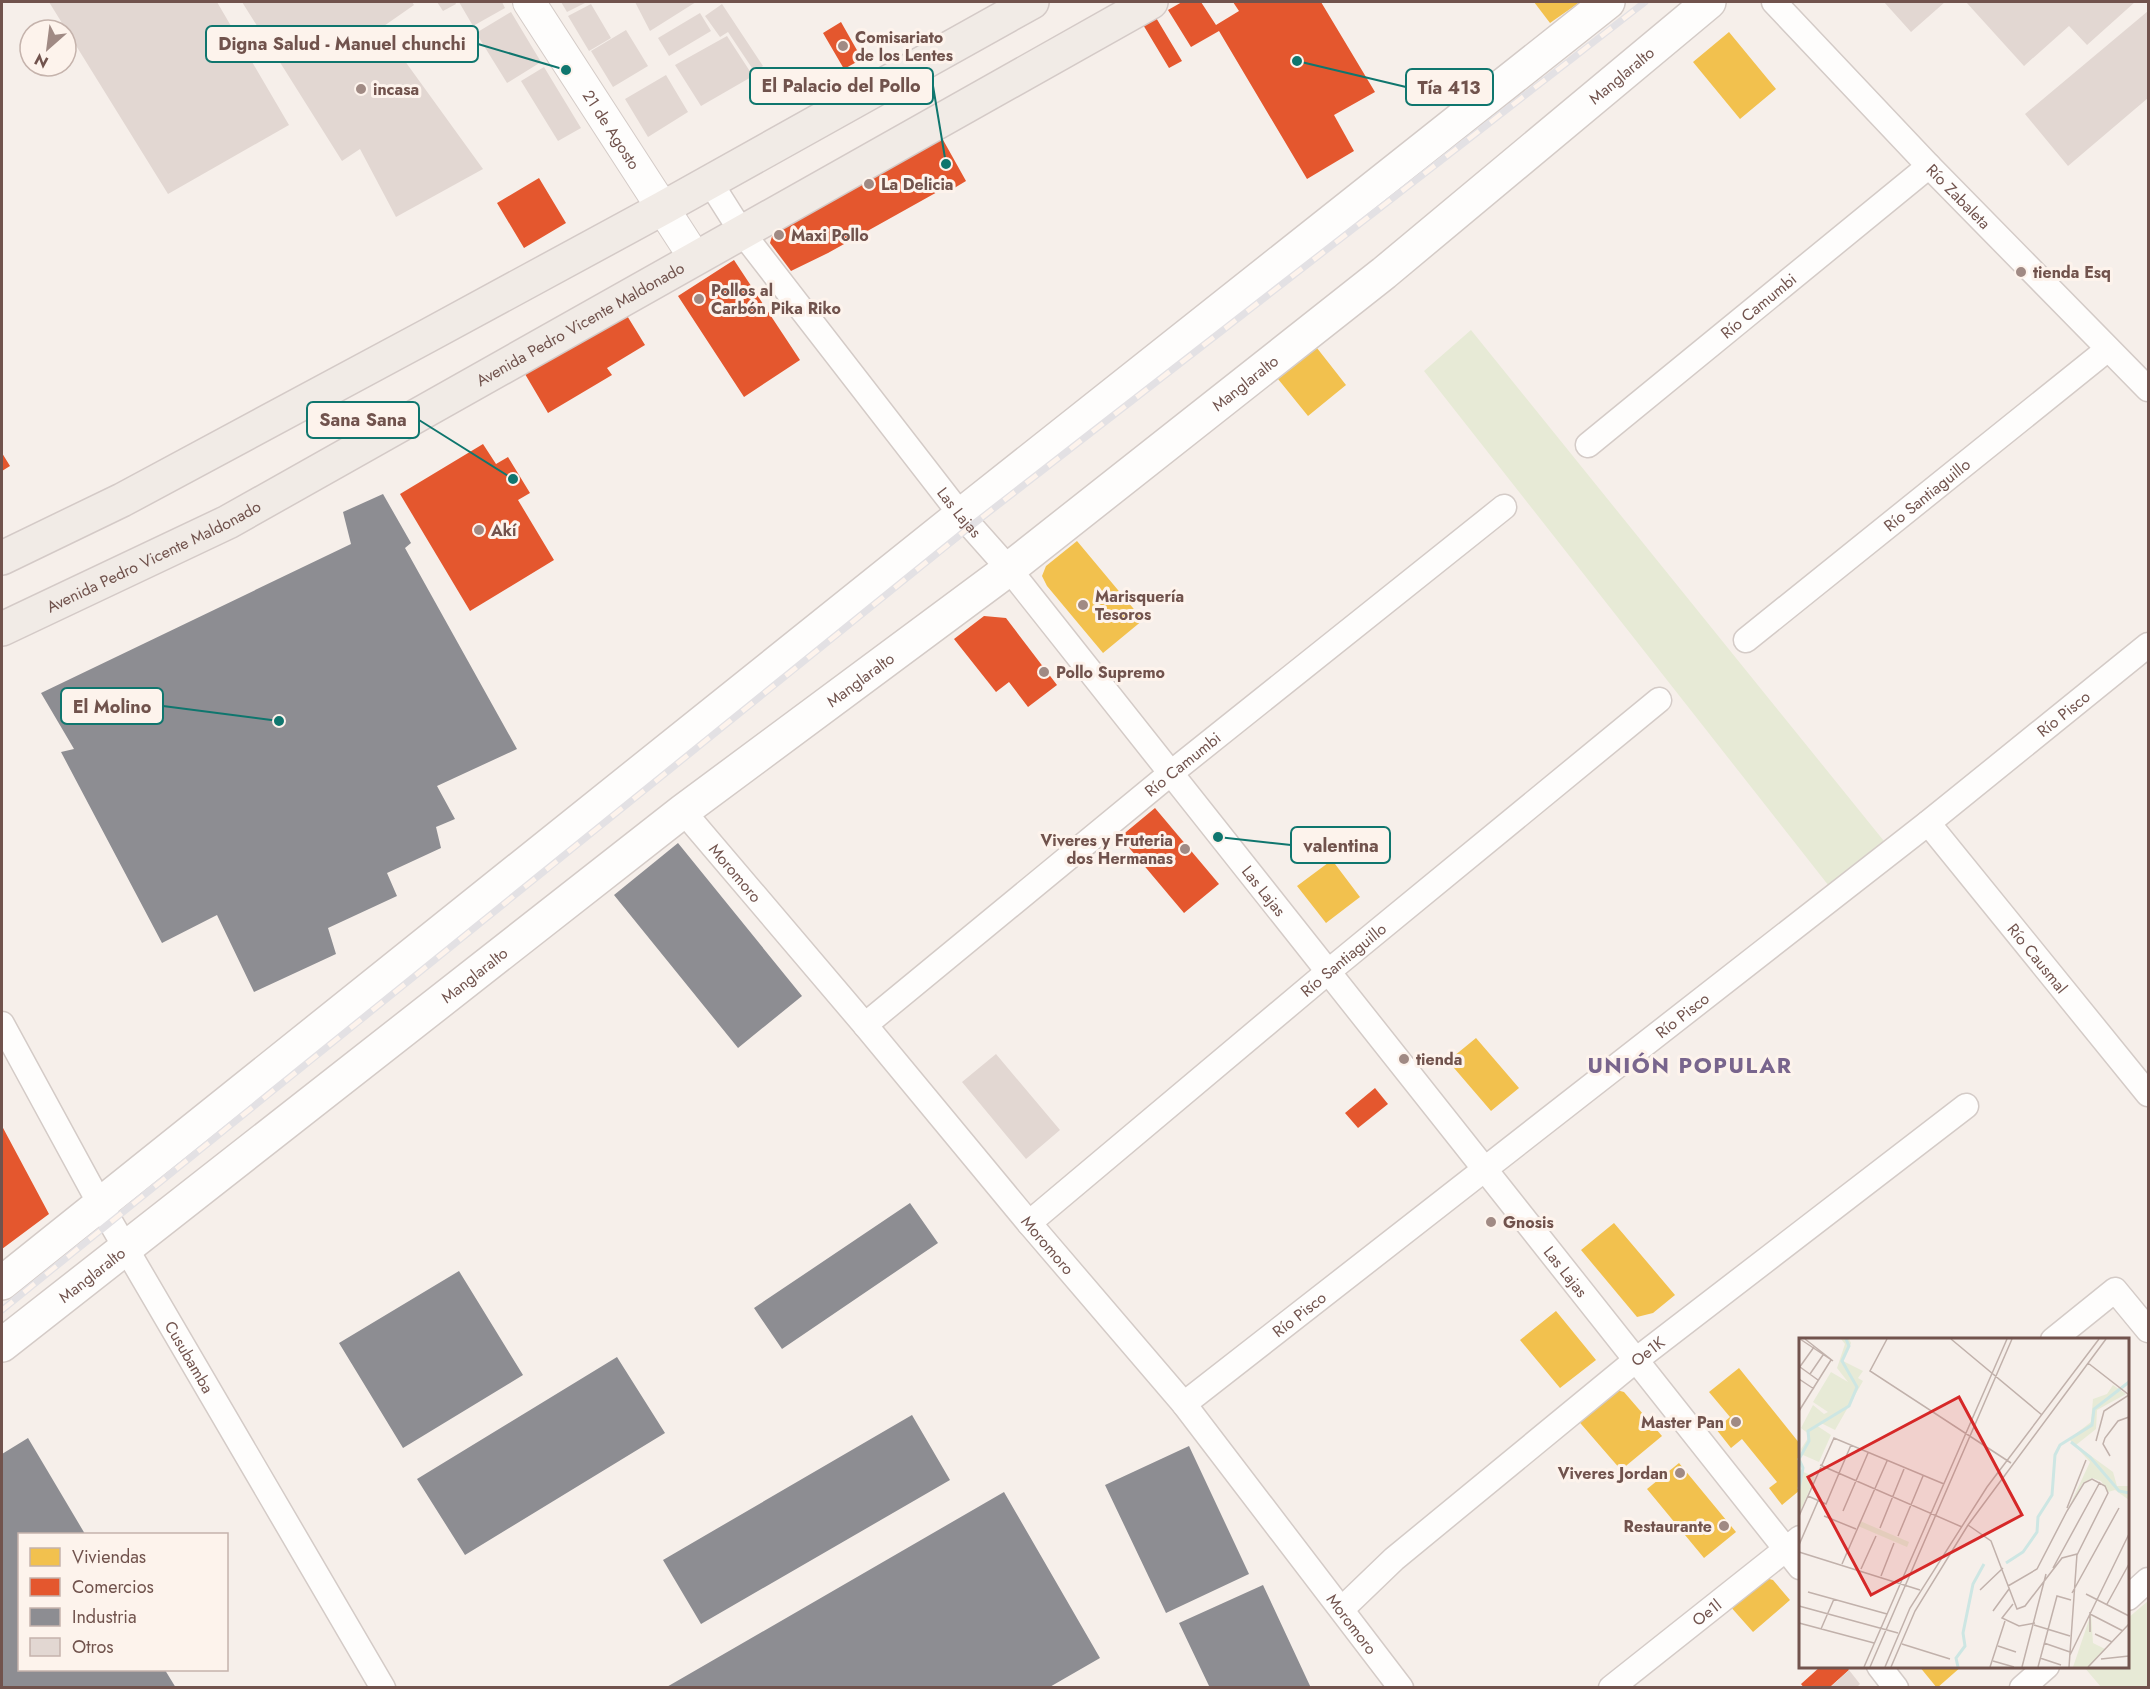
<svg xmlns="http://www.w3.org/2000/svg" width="2150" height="1689" viewBox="0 0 2150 1689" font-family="Jost,sans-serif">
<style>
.green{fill:#e7ead6}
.homes{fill:#f2c14e}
.shops{fill:#e4572e}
.industry{fill:#8d8d92}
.building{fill:#e2d7d2}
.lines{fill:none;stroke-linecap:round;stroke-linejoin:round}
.minor-casing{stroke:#d4cbc7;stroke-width:27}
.tertiary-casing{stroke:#d4cbc7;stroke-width:34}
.secondary-casing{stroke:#d4cbc7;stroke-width:36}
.primary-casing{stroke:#d4cac7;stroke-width:36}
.minor{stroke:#fefdfc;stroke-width:24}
.tertiary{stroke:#fefdfc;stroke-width:32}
.secondary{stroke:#fefdfc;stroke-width:33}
.primary{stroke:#f1ebe6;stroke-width:33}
.rail-casing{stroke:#e3e1e4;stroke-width:7}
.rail{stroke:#fdf3ec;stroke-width:4.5;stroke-dasharray:14;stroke-linecap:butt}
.poi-dot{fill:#a08a84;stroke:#fdf3ec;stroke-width:2}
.labels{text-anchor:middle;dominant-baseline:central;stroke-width:6;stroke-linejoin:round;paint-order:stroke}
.poi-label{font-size:16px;font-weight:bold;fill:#71534d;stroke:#fdf3ec;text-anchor:start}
.street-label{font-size:16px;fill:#71534d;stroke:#fdf3ec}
.district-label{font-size:22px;font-weight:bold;letter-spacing:1.5px;fill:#78658d;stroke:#fdf3ec}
.inset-river{fill:none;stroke:#cde6e3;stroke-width:3}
.inset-road{fill:none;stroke:#c1b1ab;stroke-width:1.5}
.view{fill:#d62828;fill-opacity:0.15;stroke:#d62828;stroke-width:3}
.inset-edge{fill:none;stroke:#71534d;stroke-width:3}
.leader{fill:none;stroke:#0f766e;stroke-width:2}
.callout-dot{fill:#0f766e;stroke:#fdf3ec;stroke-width:2}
.callout{fill:#fdf3ec;stroke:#0f766e;stroke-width:2}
.callout-label{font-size:18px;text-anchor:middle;font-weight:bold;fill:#71534d}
</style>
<rect width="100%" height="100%" fill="#f6efea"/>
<path class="green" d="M1471,330L1892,851L1836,895L1424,371Z
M2148,1601V1687H2101L2084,1667L2128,1666V1618Z"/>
<path class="homes" d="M1534,2H1580L1550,23Z
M1729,32L1776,89L1740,119L1693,62Z
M1317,348L1346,385L1308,416L1278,379Z
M1077,541L1143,620L1103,653L1047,586L1042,576L1046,566Z
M1332,860L1360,897L1326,923L1297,886Z
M1476,1038L1519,1088L1491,1111L1448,1061Z
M1614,1223L1675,1295L1653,1313L1637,1317L1581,1250Z
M1556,1311L1596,1360L1560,1388L1520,1340Z
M1739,1368L1800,1444V1490L1782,1505L1769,1488L1777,1482L1742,1439L1731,1448L1716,1429L1730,1417L1709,1392Z
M1609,1388L1624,1392L1662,1436L1621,1470L1575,1417Z
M1679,1463L1736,1532L1704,1558L1647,1489Z
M1762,1577L1773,1580L1790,1600L1753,1632L1729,1605Z
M1919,1666H1962L1937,1688Z"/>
<path class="shops" d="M1182,2H1201L1216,25L1239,11L1233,2H1321L1375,92L1334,115L1354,151L1307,179L1219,31L1191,47L1168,10Z
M1155,16L1182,61L1169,68L1142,23Z
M841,22L862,59L844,69L823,33Z
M942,138L966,181L951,190L948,186L828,253L791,271L770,243L773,233Z
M539,178L566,223L524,248L497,203Z
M734,260L800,360L744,397L678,296Z
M626,314L645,345L607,368L612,375L548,413L525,374Z
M483,444L496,464L508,457L530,493L518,500L554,560L470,611L400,494Z
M2,453L10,466L2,471Z
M984,616L1006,618L1057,685L1028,707L1009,682L996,692L954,639Z
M1155,808L1219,884L1184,913L1120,837Z
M1375,1088L1388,1104L1358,1128L1345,1113Z
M2,1126L49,1214L2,1249Z
M1821,1666H1846L1849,1670L1829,1688H1804L1801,1684Z"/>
<path class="industry" d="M383,494L411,543L405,548L517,749L437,786L455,819L436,827L441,848L387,873L397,896L328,928L336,954L254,992L217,915L162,943L61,752L74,749L41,693L351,544L343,512Z
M678,843L802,996L738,1048L614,895Z
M910,1203L938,1243L782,1349L754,1308Z
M459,1271L523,1375L403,1448L339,1343Z
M617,1357L665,1433L465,1555L417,1479Z
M912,1415L950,1480L701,1624L663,1560Z
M28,1438L85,1534H20V1670H165L176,1688H2V1454Z
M1189,1446L1249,1574L1166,1613L1105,1485Z
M1004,1492L1100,1658L1048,1688H665Z
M1263,1585L1311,1688H1210L1179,1623Z"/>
<path class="building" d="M49,2H217L289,125L168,194Z
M242,2H412L414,5L381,28L483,169L396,217L360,149L342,161Z
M437,2H455L456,4L443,11Z
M459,2H502L505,8L473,26Z
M561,2H587L567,12Z
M635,2H696L650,31Z
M1884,2H1945L1911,32Z
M1966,2H2135L2087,45L2069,26L2024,66Z
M591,4L611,38L589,51L568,16Z
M722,4L763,66L754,71L728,32L720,37L705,16Z
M2148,11V98L2068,166L2025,114Z
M511,12L541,62L507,83L476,33Z
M700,13L711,31L669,56L658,38Z
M626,30L648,66L613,87L591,51Z
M727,36L753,76L701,106L675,65Z
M544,67L581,128L558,141L521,81Z
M666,75L688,112L648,137L625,99Z
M996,1054L1060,1130L1026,1159L962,1082Z
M1849,1670L1860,1684L1856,1688H1829Z"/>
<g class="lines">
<g class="minor-casing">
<g id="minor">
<path id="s1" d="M1774,2L1929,166L2148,389"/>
<path id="s2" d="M710,182L741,231L961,515L1009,569L1800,1567"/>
<path id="s3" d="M1588,445L1929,166"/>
<path id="s4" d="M1746,640L2108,349"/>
<path id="s5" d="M683,811L865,1025L1029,1223L1184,1404L1401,1688"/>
<path id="s6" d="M1928,823L2148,1094"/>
<path id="s7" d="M2,1024L100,1204L383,1688"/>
<path id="s8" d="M865,1025L1171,773L1504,507"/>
<path id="s9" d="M1029,1223L1329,971L1659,700"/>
<path d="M2053,1340L2115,1290L2148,1330"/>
<path id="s10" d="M1184,1404L1928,823L2148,645"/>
<path d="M2128,1598L2148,1580"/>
<path id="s11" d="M1342,1609L1394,1559L1636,1360L1966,1106"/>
<path d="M1879,1666L1896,1688"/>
<path id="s12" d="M1611,1688L1800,1538"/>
<path d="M2022,1688L2047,1666"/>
</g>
</g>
<g class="tertiary-casing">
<g id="tertiary">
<path id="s13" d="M529,2L695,258"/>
</g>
</g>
<g class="secondary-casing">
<g id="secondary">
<path d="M2,1283L961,515L1608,2"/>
<path id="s14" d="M2,1345L683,811L1009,569L1384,273L1709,2"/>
</g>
</g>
<g class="primary-casing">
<g id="primary">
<path d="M2,558L122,500L429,335L663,208L1032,2"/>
<path id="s15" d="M2,629L228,522L1151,2"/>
</g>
</g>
<use href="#minor" class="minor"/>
<use href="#tertiary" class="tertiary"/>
<use href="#secondary" class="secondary"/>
<use href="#primary" class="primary"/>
<g class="rail-casing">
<path id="rail" d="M2,1310L971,526L1645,2"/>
</g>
<use href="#rail" class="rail"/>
</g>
<g class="poi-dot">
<circle cx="843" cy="46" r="6"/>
<circle cx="361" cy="89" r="6"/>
<circle cx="869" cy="184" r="6"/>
<circle cx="779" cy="235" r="6"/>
<circle cx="2021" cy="272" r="6"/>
<circle cx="699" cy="299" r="6"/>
<circle cx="479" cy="530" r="6"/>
<circle cx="1083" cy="605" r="6"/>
<circle cx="1044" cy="672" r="6"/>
<circle cx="1185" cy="849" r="6"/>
<circle cx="1404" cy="1059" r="6"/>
<circle cx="1491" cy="1222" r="6"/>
<circle cx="1736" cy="1422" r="6"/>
<circle cx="1680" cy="1473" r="6"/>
<circle cx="1724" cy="1526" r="6"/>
</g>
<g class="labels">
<g class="poi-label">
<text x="855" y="37">Comisariato<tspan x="855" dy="18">de los Lentes</tspan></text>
<text x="373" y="89">incasa</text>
<text x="881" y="184">La Delicia</text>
<text x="791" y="235">Maxi Pollo</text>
<text x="2033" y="272">tienda Esq</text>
<text x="711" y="290">Pollos al<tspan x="711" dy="18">Carbón Pika Riko</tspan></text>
<text x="491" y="530">Akí</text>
<text x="1095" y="596">Marisquería<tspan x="1095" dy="18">Tesoros</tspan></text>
<text x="1056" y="672">Pollo Supremo</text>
<text x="1173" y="840" text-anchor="end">Viveres y Fruteria<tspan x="1173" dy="18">dos Hermanas</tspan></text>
<text x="1416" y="1059">tienda</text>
<text x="1503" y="1222">Gnosis</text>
<text x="1724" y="1422" text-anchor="end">Master Pan</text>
<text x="1668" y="1473" text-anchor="end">Viveres Jordan</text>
<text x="1712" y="1526" text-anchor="end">Restaurante</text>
</g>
<g class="street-label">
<text stroke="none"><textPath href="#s14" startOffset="2058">Manglaralto</textPath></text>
<text stroke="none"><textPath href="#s13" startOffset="152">21 de Agosto</textPath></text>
<text stroke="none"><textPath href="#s1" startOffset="268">Río Zabaleta</textPath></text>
<text stroke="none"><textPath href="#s3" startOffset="220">Río Camumbi</textPath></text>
<text stroke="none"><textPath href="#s15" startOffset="654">Avenida Pedro Vicente Maldonado</textPath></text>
<text stroke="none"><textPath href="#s14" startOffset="1572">Manglaralto</textPath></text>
<text stroke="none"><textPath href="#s4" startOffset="232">Río Santiaguillo</textPath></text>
<text stroke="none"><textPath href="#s2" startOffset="414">Las Lajas</textPath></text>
<text stroke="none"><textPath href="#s15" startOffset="168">Avenida Pedro Vicente Maldonado</textPath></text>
<text stroke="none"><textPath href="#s14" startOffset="1086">Manglaralto</textPath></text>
<text stroke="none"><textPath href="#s10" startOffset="1118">Río Pisco</textPath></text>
<text stroke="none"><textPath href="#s8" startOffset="411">Río Camumbi</textPath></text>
<text stroke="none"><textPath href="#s5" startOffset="81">Moromoro</textPath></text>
<text stroke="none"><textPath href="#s2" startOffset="900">Las Lajas</textPath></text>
<text stroke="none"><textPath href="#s6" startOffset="174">Río Causmal</textPath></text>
<text stroke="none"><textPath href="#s9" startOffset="410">Río Santiaguillo</textPath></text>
<text stroke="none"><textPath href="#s14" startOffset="600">Manglaralto</textPath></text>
<text stroke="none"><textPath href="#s10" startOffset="632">Río Pisco</textPath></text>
<text stroke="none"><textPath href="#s5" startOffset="567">Moromoro</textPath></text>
<text stroke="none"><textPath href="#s2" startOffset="1386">Las Lajas</textPath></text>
<text stroke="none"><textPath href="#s14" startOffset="114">Manglaralto</textPath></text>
<text stroke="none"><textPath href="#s10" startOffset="146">Río Pisco</textPath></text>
<text stroke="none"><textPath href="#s11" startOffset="400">Oe1K</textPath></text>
<text stroke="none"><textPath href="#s7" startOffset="382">Cusubamba</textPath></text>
<text stroke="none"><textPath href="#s12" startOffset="122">Oe1l</textPath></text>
<text stroke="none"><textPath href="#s5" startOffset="1053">Moromoro</textPath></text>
</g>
<g class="district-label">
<text x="1690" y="1065">UNIÓN POPULAR</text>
</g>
</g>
<g transform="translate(1799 1338)">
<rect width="330" height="330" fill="#f6efea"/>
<path d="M42,1H50L52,5L44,23L64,33L59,40L64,43L36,92L22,85L17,87L32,97L20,124L4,117L2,111L11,97L2,90L14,67L25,76L29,74L14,64L32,34L49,44L38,30L46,6ZM314,47L327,56L298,72L297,91L277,107L314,134L318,148H330V162L316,152L309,154L302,143L293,140L284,145L270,169L291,124L270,101L292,84L294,61L308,56ZM0,132L16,139L1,174L0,173ZM61,183L110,204L108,209L59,188ZM292,276L294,305L306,311L290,329H274Z" fill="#e7ead6"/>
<path class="inset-river" d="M272,104L291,119L320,153L330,155M0,151L4,130L0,121L10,103L9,93L50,68L58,49L43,23L50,8L47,1M207,225L224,214L238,194L239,179L253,157L256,117L261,107L293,87L295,71L330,44M159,329L157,320L166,308L164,295L174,246L185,226"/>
<path class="inset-road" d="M1,1L34,23L6,1M88,1L71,33L212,125M152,1L243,77M289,25L330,57L305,73L297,103M1,29L19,42M0,30L15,9M11,36L24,17M0,41L15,51M0,73L32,22M311,118L304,106L306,100L319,83L330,79M21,127L163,189M330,138V113M9,158L27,166L52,107M268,170L287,122M44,173L69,115M0,178L35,100L145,146M25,178L57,191M169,187L192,203L218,271L226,268L263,220L278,216L270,329M81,190L105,131M99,198L124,138M0,207L19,163M0,214L121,252M43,226L88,123M254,230L301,144M62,231L77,198M82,238L95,205M209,248L238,231L268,173L285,145L293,141L306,148L309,155L278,217M181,252L204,230M9,254L88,276M273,255L320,170M287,256L330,278M214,266L203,280L220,288L236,285M308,266L330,226M0,268L99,295M194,273L210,251M291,276L324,293M0,285L75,305M235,287L271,298M22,291L35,261M291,294V274M296,296L313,304M245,305L271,314M103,306L151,321M199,308L217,314M271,317L330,196M241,320L262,327M302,321L330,318M194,323L215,329M65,329L208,1M71,329L213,1M86,329L111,270L188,149L300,1M92,329L116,273L169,187L307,1M191,329L206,283M223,329L247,236M239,329L258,258L272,262M289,329L330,286"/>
<path class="view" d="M160,59L223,177L72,257L9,139Z"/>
<rect width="330" height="330" class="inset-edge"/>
</g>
<path class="leader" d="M566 70L478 44M946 164L933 86M1297 61L1406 87M513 479L419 420M279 721L163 706M1218 837L1291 845"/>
<g class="callout-dot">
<circle cx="566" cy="70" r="6"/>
<circle cx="946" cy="164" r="6"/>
<circle cx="1297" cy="61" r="6"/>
<circle cx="513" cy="479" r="6"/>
<circle cx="279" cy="721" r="6"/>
<circle cx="1218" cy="837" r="6"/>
</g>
<g class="callout">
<rect x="206" y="26" width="272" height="36" rx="6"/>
<rect x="750" y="68" width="183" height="36" rx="6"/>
<rect x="1406" y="69" width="87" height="36" rx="6"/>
<rect x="307" y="402" width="112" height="36" rx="6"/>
<rect x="61" y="688" width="102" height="36" rx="6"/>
<rect x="1291" y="827" width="99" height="36" rx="6"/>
</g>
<g class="callout-label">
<text x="342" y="50">Digna Salud - Manuel chunchi</text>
<text x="841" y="92">El Palacio del Pollo</text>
<text x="1449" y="94">Tía 413</text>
<text x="363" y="426">Sana Sana</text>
<text x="112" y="713">El Molino</text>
<text x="1341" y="852">valentina</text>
</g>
<rect width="2150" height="1689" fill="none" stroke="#71534d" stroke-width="6"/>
<rect x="18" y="1533" width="210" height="138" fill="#fdf3ec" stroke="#c5b3ac" stroke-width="1.5"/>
<rect x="30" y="1548" width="30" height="18" fill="#f2c14e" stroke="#c5b3ac" stroke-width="1.5"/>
<text x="72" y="1563" font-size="18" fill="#71534d">Viviendas</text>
<rect x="30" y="1578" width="30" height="18" fill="#e4572e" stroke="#c5b3ac" stroke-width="1.5"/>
<text x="72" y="1593" font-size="18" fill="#71534d">Comercios</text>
<rect x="30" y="1608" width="30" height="18" fill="#8d8d92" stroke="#c5b3ac" stroke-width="1.5"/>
<text x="72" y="1623" font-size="18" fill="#71534d">Industria</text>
<rect x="30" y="1638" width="30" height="18" fill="#e2d7d2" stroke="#c5b3ac" stroke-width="1.5"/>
<text x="72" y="1653" font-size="18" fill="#71534d">Otros</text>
<g transform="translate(48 48) rotate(208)"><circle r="28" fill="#fdf3ec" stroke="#c5b3ac" stroke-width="1.5"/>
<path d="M0-4.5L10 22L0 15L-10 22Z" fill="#a08a84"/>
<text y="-9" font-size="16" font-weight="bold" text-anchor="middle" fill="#71534d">N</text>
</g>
</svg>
